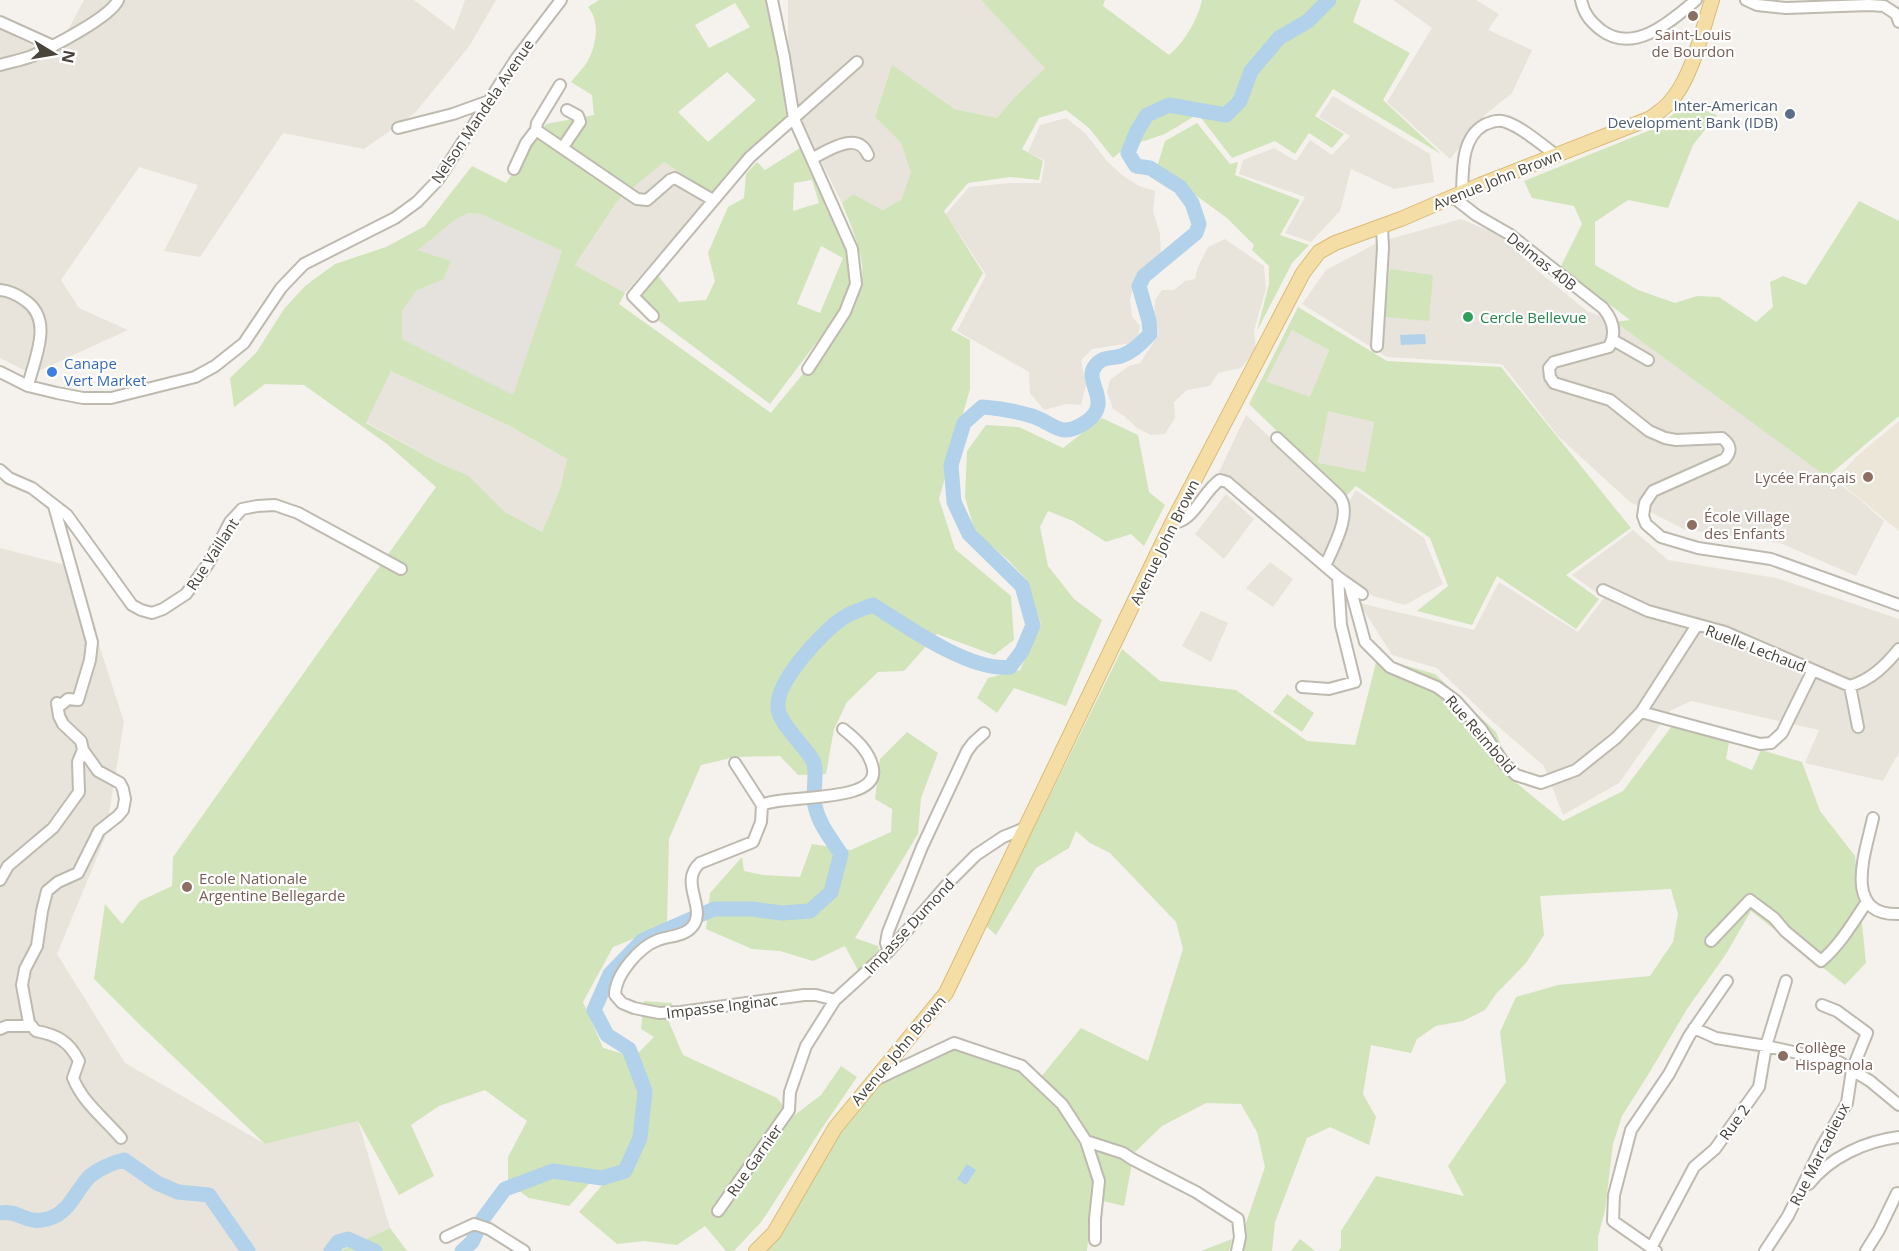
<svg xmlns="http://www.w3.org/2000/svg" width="1899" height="1251" viewBox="0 0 1899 1251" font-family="'Open Sans',sans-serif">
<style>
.residential{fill:#e8e4db}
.industrial{fill:#e5e1dd}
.education{fill:#ece6d8}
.green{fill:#d1e4ba;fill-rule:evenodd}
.water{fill:#b1d2ea}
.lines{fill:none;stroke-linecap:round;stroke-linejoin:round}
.river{stroke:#b1d2ea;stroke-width:15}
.minor-casing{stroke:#bfbab0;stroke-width:14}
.major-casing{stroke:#d8bc77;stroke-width:16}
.minor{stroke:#fff;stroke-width:10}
.major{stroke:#f4dea6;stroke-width:14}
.education-dot{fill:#8d6e63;stroke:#fff;stroke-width:2}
.service-dot{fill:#5c6f8a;stroke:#fff;stroke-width:2}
.leisure-dot{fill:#2e9e5b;stroke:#fff;stroke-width:2}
.shop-dot{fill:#3f7fe0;stroke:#fff;stroke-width:2}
.labels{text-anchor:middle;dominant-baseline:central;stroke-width:4.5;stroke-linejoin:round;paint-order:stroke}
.education-label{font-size:15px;fill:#785e54;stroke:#fff;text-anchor:start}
.service-label{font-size:15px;fill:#4e5e75;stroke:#fff;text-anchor:end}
.street-label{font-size:15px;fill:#48433b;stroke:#fff}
.leisure-label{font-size:15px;fill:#27864d;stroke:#fff;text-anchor:start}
.shop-label{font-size:15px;fill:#366cbe;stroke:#fff;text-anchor:start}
</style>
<rect width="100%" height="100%" fill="#f5f2ed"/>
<path class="residential" d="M84,0H414L454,30L465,0H496L470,45L415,113L364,149L283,133L200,257L164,251L198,185L139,167L61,280L79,308L128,330L32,374L0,358V29L54,56Z
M788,0H981L1046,67L1014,98L997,118L956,109L892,66L875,117L901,143L911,173L901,200L881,210L853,194L842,203L794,108L788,43Z
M1393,0H1476L1499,14L1488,30L1532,50L1512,93L1486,114L1450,159L1387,102L1432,28Z
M1333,96L1430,154L1434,182L1394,189L1351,169L1340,211L1311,242L1285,233L1305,197L1239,174L1243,160L1274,148L1296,161L1310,140L1332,155L1350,136L1319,117Z
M1066,118L1085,133L1107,161L1122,175L1139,186L1155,191L1153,211L1160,234L1161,256L1143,268L1136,278L1130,299L1132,316L1140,326L1138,337L1131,343L1092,349L1081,360L1086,385L1081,405L1066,404L1044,410L1030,393L1029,372L957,331L986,275L946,214L969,187L1010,183H1041L1045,161L1028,152L1040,125Z
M664,162L713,194L625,293L575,265L618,200Z
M1461,219L1499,235L1538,271L1587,311L1615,322L1858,498L1884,521L1856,576L1780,543L1684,529L1630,502L1558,436L1502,364L1387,357L1302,304L1326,270L1379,242Z
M1225,239L1264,266L1266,289L1254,330L1256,350L1241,368L1218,373L1210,386L1187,390L1174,402L1175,418L1165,434L1151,435L1137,428L1124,416L1113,409L1107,392L1110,380L1129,366L1140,363L1159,334L1154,316L1155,300L1162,290H1174L1185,281L1195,279L1197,269L1208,247Z
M1292,330L1329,349L1310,398L1266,381Z
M391,371L508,425L567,459L560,489L542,532L505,512L469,476L441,464L366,422Z
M1327,410L1374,422L1365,472L1318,464Z
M1246,415L1345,507L1356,490L1424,538L1443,584L1405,605L1373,596L1219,472Z
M1226,494L1254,519L1224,559L1195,534Z
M1633,530L1668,560L1776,578L1899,619V752L1883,781L1805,763L1819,730L1691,701L1670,711L1619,783L1563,815L1544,766L1493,722L1437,668L1392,655L1359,603L1474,630L1499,582L1578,632L1604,598L1572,575Z
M0,548L74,567L124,722L105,838L57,954L125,1063L265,1144L358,1121L390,1228L340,1251H0Z
M1270,562L1293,579L1273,607L1246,588Z
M1201,611L1228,623L1211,662L1182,646Z"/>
<path class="industrial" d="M468,213L481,214L562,251L513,396L402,339V311L416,291L444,279L451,261L418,250L455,220Z"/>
<path class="education" d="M1899,421V531L1836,479L1856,457Z"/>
<path class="green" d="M599,0H776L780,10L779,43L786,116L713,194L664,162L618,200L575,265L625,293L619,304L771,413C795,383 857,313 862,279C865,255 850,224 842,203L853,194L882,210L901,200L911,173L901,143L875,117L892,65L955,109L997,118L1014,98L1045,68L981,0H1105L1103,6L1169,55C1184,43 1198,19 1202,0H1361L1353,22L1410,53L1383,100L1441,154L1333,89L1315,116L1344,134L1332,148L1309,133L1295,154L1275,141L1232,158L1198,114L1165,134L1126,147L1113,158L1089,128L1066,110L1039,118L1022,149L1043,161L1039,180L1010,177L968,183L944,211L983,273L951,330L970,340V389L939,499L955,549L1011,596L1014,640L994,655L937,634L904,671L878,672L847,702L834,729L826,774L798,775L780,756L735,757L701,765L669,839L667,925L613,947L583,1002L603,1048L627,1055L641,1092L636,1136L621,1167L596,1176L569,1206L529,1198L508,1183V1157L527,1121L485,1090L439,1106L411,1125L434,1176L399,1195L358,1121L265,1144L138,1023L94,979L105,904L122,924L140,901L172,886L173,857L436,487L387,444L304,385L265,384L234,407L230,378L256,353L284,309L305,286L335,264L386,247L425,226L472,166L506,183L546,124L594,115L592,95L571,82C577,74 588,64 591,54C597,39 599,20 588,7ZM735,3L750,27L709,48L695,25ZM727,72L756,100L708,142L678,112ZM468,213L481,214L562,251L513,395L402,339V311L416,291L444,279L451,261L418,250L455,220ZM391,371L508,425L567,459L560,489L542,532L505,512L469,476L441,464L366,423Z
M1687,104L1717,115L1693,145L1668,208L1628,200L1595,222V265L1638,290L1675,303L1697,296L1719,297L1756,322L1773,307L1770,282L1783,276L1806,285L1859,201L1899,221V416L1827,477L1615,322L1630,320L1601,298L1559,270L1582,224L1574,206L1532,198L1524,181L1653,129Z
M1197,123L1230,164L1238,162L1235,175L1300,200L1280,235L1309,245L1292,263L1257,331L1269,284V266L1252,250L1254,245L1227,218L1157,167L1165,141Z
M800,148L847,247L852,280L842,309L770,404L634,302L656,273L679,302L706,300L715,281L708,253L728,207L744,198L746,174L757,162L765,170ZM812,180L819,203L793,211L794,183ZM821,246L843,258L820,313L797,304Z
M1390,269L1433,275L1429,321L1384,317Z
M1298,307L1387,361L1501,367L1631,528L1566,575L1599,599L1576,629L1497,576L1472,625L1417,611L1448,586L1430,538L1356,486L1345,497L1249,404ZM1292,330L1329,350L1310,397L1266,381ZM1328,411L1374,422L1365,472L1318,463Z
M1102,418L1138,435L1149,492L1165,505L1144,546L1131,534L1106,542L1073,521L1048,511L1040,527L1048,566L1074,599L1102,620L1066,706L1014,688L997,713L977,698L988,678L1020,670L1041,624L1026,579L1009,561L975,532L965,497L967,451L986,425L1019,427L1063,448Z
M1380,647L1393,662L1435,674L1496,732L1514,781L1563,821L1623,791L1672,726L1729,742L1726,759L1752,770L1761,750L1802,762L1820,811L1855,856L1866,963L1845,985L1751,911L1726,954L1687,1009L1648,1075L1622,1116L1613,1144L1605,1210L1598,1237V1251H1338L1341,1248V1231L1376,1176L1464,1196L1448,1166L1506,1082L1500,1032L1516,997L1558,985L1650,976L1673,942L1678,914L1671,889L1540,896L1544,935L1526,963L1496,994L1485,1010L1463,1021L1436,1026L1417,1039L1411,1053L1371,1045L1363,1094L1376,1117L1369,1145L1330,1127L1307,1138L1275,1222L1272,1251H1240L1245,1226L1265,1167L1257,1132L1241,1104L1206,1103L1162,1126L1134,1153L1124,1206L1103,1201L1105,1180L1094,1147L1041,1077L1081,1028L1148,1061L1183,949L1176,922L1110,853L1090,843L1076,831L1069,848L1036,868L996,935L986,926L1122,649L1160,681L1236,690L1307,741L1355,745Z
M1287,694L1314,713L1302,732L1273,712Z
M907,732L938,753L921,798L918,834L855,938L878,946L880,954L859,972L845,946L813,961L780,951L752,949L706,929L710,893L742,857L744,871L763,875L800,877L812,844L851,850L891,832L892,809L875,799L880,759Z
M644,1001L672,1003L669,1022L683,1055L777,1098L792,1117L821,1095L841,1066L857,1077L822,1128L762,1221L734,1251H726L705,1226L677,1245L644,1241L617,1244L579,1212L604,1183L626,1175L643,1137L647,1085L636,1055L654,1037L641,1029Z
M955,1044L1021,1071L1058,1109L1080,1145L1094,1180L1087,1251H765L815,1170L872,1088Z
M390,1228L407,1251H340Z
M1232,1239L1229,1251H1201Z
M1300,1239L1315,1251H1291Z"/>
<path class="water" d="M1425,334L1426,344L1401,345L1400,335Z
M967,1164L976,1170L966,1185L957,1179Z"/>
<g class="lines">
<path class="river" d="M0,1213C20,1209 28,1228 53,1217C71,1209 77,1189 90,1176C99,1169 112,1163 124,1160L157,1183L178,1192L209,1195L248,1251
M331,1251L338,1242L348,1239L375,1251
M462,1251L472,1242L482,1220L505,1189L553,1171L602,1178L625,1171L640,1138L645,1091L629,1049L607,1035L594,1010L610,974L643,940L714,909H752L782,913L810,911L831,892L841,854C831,839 819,824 815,806C812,794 818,770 813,761C806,747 779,724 778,708C775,682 823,631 843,618C852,612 863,609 873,605C906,626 970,672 1010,667L1022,651L1033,625L1022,586L969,534L954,502L951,465L964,423L982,407C999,408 1015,411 1032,416C1054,423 1060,440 1086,422C1115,402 1081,381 1096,365C1103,356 1111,359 1121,356C1133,352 1142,343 1150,334L1149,321L1139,286L1144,276L1196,233L1199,224L1192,203L1180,187L1150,168L1136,166L1128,153L1137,131L1147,115L1169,105L1226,115L1240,101L1251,71L1279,38L1308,21L1329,0"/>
<g class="minor-casing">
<path id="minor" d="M772,0L784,57L794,119L852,249L856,284L845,312L808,369
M1581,0C1584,14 1590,21 1601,30C1634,55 1671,21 1696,0
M1746,0L1757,5L1786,8L1869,5L1884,6L1896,14L1899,22
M0,22L53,46
M0,65C10,62 22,60 32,56C50,48 111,17 118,0
M560,85L537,123L536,130L637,199L647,200L670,180L675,178L713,200
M398,128L453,114L489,101
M563,147L580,122L578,116L567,110
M813,158C829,150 858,130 868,155
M514,169L526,143L536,130
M1462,193C1463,170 1461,138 1484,125C1491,122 1498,119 1506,122C1522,127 1542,145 1556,155
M1453,197L1476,215L1509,234L1603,308C1613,320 1617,333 1609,347L1554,362L1549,368L1550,377L1554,383L1610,400L1649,431L1665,438L1676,440L1722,438C1731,445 1732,451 1725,459L1653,491L1645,503L1643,516L1646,524L1661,537L1698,548L1771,559L1899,605
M0,290C10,291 18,295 26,301C54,321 34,359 28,386
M653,316L633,296L750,157L857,62
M1613,340L1648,360
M1377,346L1383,248L1382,226
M0,372L28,386L57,393L83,398H111L195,377L215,366L244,343L281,288L304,264L395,218L417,202L438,180L516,59L561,0
M1277,438L1338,495C1354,511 1333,548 1325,566
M0,470L9,478L32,488L67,515L132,605L141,610L152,613L163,609L186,594L208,564L230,522L242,509L257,506L275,505L298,513L401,569
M54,506L92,642L90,660L78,700L68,699L61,705L57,703L59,716L63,724L81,741L83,750L98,771L120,783L123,789L125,799L123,810L118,816L99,831L78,873L58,882L47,891L42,911L37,946L25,969L22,985L29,1023L36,1031C57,1035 69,1041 79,1061L73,1078C83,1103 104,1118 121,1138
M1172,523C1194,522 1203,491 1220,480L1227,482L1338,577L1362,594
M1350,587L1365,642L1390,667L1437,687L1456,701L1481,729L1503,762L1516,775L1541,783L1576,770L1616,738L1641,712L1760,744L1771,743L1782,733L1813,670
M1603,590L1648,611L1725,632L1850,686C1871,680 1886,665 1899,649
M1850,686L1858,727
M1302,687L1329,689L1355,682L1341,625L1338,577
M1641,712L1697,625
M735,763L762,805L761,822L753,842L700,863C678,882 708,909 692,927C685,936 669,936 658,940C639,947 615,975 615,995L622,1003L634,1008L659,1013L681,1012L804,995H816L835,1000
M762,805C783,794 879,804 873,769C870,752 857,740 843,729
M1873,818C1866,851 1841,916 1899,914
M0,880L8,866L53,828L79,792L78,762L83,750
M1711,941L1750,900L1774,918L1785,931L1821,961C1839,946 1853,923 1866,903
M889,951L886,943L888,932L922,847L967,751L973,743L984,733
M1694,1028L1716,1038L1766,1046L1839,1062L1870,1081L1899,1105
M0,1029L7,1026H32
M875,1080L954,1043L1022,1066L1062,1104L1086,1141L1099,1181L1095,1219V1240
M1086,1141L1123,1153L1132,1159L1196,1192L1238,1219L1240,1237L1237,1251
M1809,1184C1830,1157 1866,1141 1899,1137
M718,1211L789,1110L790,1092L806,1046L835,1000L889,951L951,880L976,855L1003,837L1025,828
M446,1237L474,1224L489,1229L524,1251
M1651,1248L1694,1167L1715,1149L1759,1087L1766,1046L1786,981
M1656,1251L1613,1221L1614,1195L1631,1130L1669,1074L1689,1036L1727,981
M1765,1251L1788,1216L1821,1148L1847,1103L1852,1070L1867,1033L1837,1011L1822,1005
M1866,1251L1879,1230L1897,1193"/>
</g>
<g class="major-casing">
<path id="major" d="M756,1251L774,1233L835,1128L946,993L1172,523L1303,273L1319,252L1335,243L1401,219L1480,185L1651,118C1657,113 1664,109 1669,103C1692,79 1702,31 1712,0"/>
</g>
<use href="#minor" class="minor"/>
<use href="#major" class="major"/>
</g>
<g class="education-dot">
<circle cx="1693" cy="16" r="6"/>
<circle cx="1868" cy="477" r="6"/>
<circle cx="1692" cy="525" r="6"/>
<circle cx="187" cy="887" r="6"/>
<circle cx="1783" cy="1056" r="6"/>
</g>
<circle class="service-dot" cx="1790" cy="114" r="6"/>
<circle class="leisure-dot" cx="1468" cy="317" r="6"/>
<circle class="shop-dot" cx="52" cy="372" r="6"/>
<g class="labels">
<g class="education-label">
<text x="1693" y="34" text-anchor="middle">Saint-Louis<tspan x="1693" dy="17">de Bourdon</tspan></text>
<text x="1856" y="477" text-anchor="end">Lycée Français</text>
<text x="1704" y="516">École Village<tspan x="1704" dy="17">des Enfants</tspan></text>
<text x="199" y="878">Ecole Nationale<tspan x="199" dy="17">Argentine Bellegarde</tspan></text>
<text x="1795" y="1047">Collège<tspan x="1795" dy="17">Hispagnola</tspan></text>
</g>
<g class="service-label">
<text x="1778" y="105">Inter-American<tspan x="1778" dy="17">Development Bank (IDB)</tspan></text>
</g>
<g class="street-label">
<text transform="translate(482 111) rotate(-56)">Nelson Mandela Avenue</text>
<text transform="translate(1497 179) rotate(-22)">Avenue John Brown</text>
<text transform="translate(1542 261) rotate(38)">Delmas 40B</text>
<text transform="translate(1164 542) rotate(-64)">Avenue John Brown</text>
<text transform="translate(212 554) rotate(-57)">Rue Vaillant</text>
<text transform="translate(1756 648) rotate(21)">Ruelle Lechaud</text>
<text transform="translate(1481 734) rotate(49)">Rue Reimbold</text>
<text transform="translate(909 926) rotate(-47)">Impasse Dumond</text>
<text transform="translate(722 1006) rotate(-7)">Impasse Inginac</text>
<text transform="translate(898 1050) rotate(-50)">Avenue John Brown</text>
<text transform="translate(1734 1122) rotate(-54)">Rue 2</text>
<text transform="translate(1819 1154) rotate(-63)">Rue Marcadieux</text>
<text transform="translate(754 1160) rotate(-55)">Rue Garnier</text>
</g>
<g class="leisure-label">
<text x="1480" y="317">Cercle Bellevue</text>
</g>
<g class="shop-label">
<text x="64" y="363">Canape<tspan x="64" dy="17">Vert Market</tspan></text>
</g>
</g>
<g transform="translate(54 54) rotate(101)" stroke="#ffffff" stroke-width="4.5" paint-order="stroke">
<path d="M0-4.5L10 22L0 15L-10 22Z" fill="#48433b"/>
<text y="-9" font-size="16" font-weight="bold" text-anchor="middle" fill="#48433b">N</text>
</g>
</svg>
